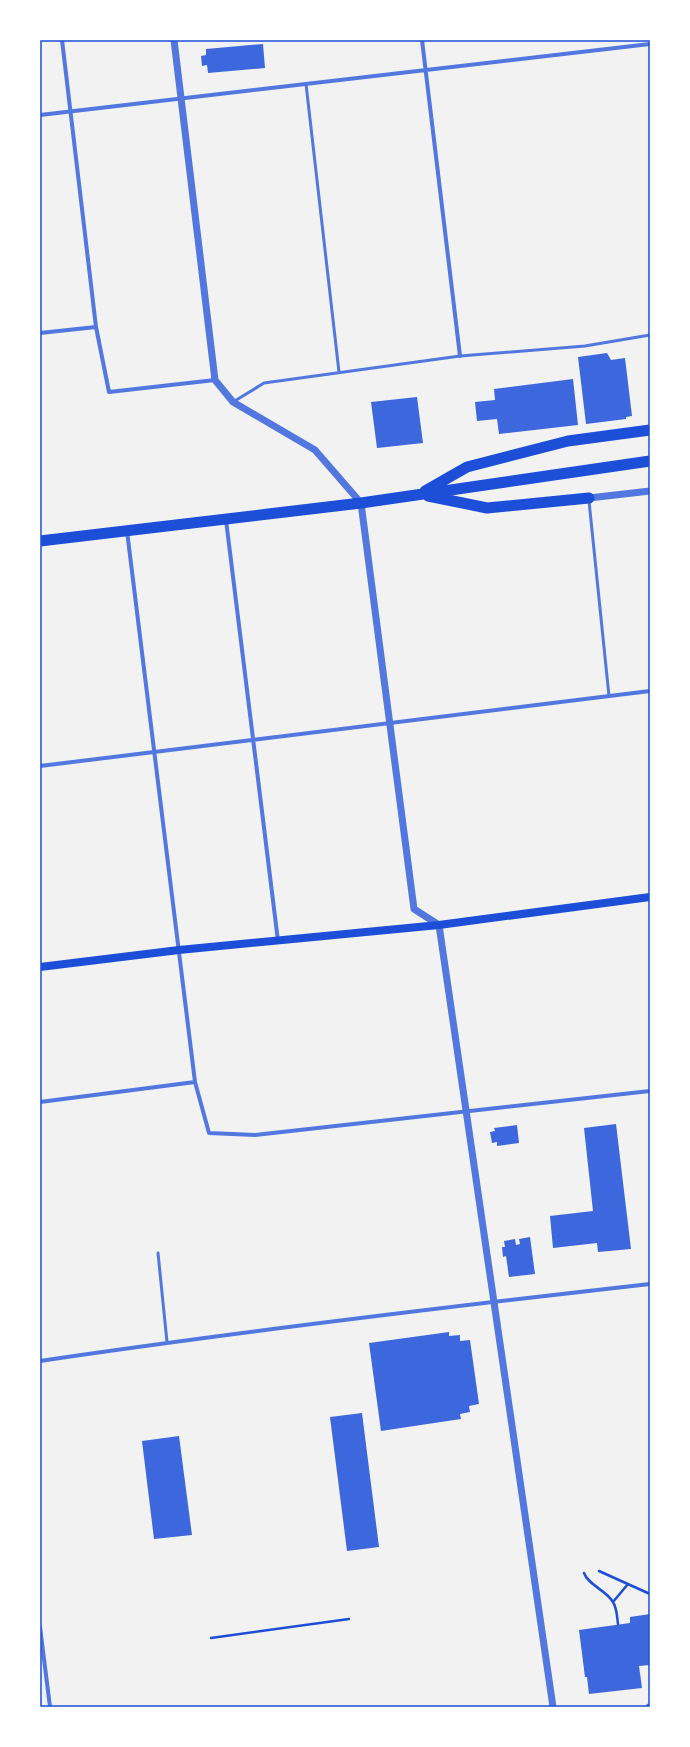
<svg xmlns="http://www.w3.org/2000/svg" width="690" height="1747" viewBox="0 0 690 1747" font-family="'Titillium Web',sans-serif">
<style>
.building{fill:#3d67dc}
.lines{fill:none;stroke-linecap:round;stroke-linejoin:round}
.path{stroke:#1d4ed8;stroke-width:2.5}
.service{stroke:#5277de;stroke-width:3}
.minor{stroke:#5277de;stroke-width:4}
.tertiary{stroke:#5277de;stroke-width:7}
.secondary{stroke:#1d4ed8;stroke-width:8}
.trunk{stroke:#1d4ed8;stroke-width:11}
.neatline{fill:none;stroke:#1d4ed8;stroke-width:1.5}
</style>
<rect width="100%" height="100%" fill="#f2f2f2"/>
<path class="building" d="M263,44L265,68L208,73L207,65L202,66L201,56L206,55V49Z
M607,353L611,360L625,358L632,416L626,417V419L586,424L578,357Z
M573,379L578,425L499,434L497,419L477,421L475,402L495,400L494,389Z
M417,397L423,443L377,448L371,402Z
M616,1124L631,1249L598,1252L597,1243L553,1248L550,1216L593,1211L584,1128Z
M517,1125L519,1143L497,1146V1142L492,1143L490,1132L495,1131L494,1128Z
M530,1237L535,1274L509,1277L506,1256L503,1257L502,1247H505L504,1241L515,1239L516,1245L520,1244L519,1239Z
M449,1332V1336L460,1335V1341L470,1340L479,1404L469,1406L470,1412L460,1414L461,1419L381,1431L369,1343Z
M362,1413L379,1547L347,1551L330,1417Z
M179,1436L192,1535L154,1539L142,1441Z
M650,1614V1665L639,1666L642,1688L589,1694L587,1677H585L579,1630L630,1623V1617Z"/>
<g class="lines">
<path class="path" d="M599,1571L650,1594
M584,1573C588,1585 606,1590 613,1602C617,1608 617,1617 618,1624
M613,1602L628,1584
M211,1638L349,1619"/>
<path class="service" d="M306,84L339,372
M233,402L264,383L460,356L585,346L650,335
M589,501L609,696
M158,1253L167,1342"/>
<path class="minor" d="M62,40L96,327L109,392L215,380
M422,40L460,356
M40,115L650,44
M40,333L96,327
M226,520L278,941
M127,531L195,1082L209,1133L255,1135L650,1091
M40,766L650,691
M40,1102L195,1082
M40,1361C243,1331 446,1307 650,1284
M40,1627L50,1707"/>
<path class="tertiary" d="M174,40L215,380L233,402L315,450L361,503L414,909L439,925L553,1707
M589,498L650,491
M649,1707H650"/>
<path class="secondary" d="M40,967L179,950L439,925L650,897"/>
<path class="trunk" d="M425,491L467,467L568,441L650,430
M428,496L487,508L589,498
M40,541L361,503L650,461"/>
</g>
<rect width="690" height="1747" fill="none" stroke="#ffffff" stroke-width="82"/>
<rect x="41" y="41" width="608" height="1665" class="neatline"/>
</svg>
